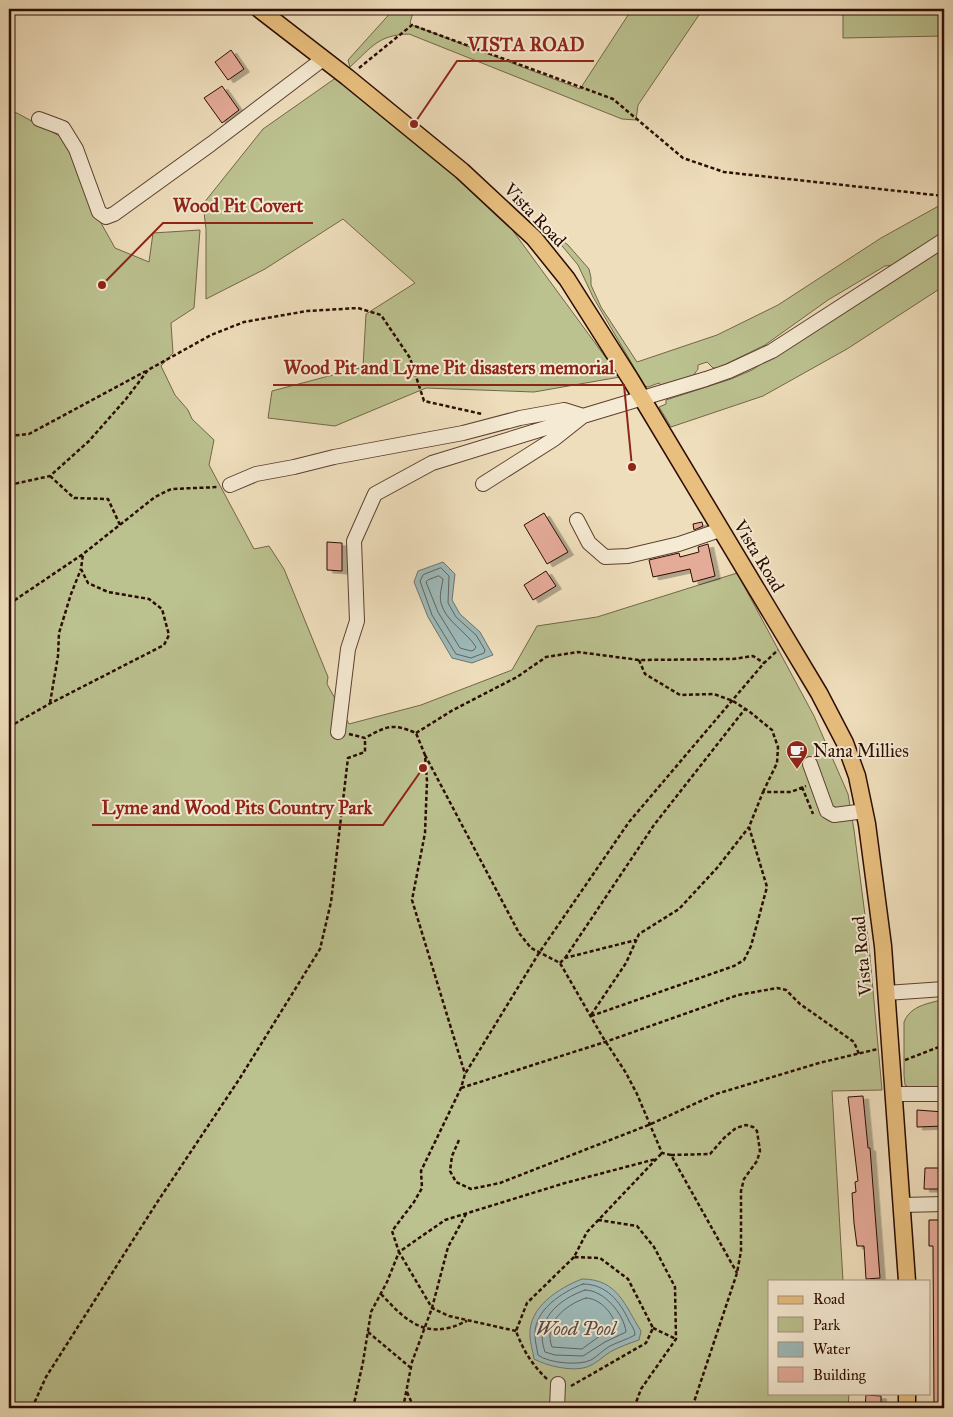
<svg xmlns="http://www.w3.org/2000/svg" width="953" height="1417" viewBox="0 0 953 1417" font-family="'IM FELL Great Primer',serif">
<style>
.green{fill:#bbc18f;stroke:#736648}
.water{fill:#9dbaba;stroke:#6f7470}
.lines{fill:none;stroke-linecap:round;stroke-linejoin:round}
.shore{stroke:#64635e;stroke-width:1}
.building{fill:#e5ab99;stroke:#2b0c01;filter:url(#shadow)}
.minor-casing{stroke:#5c4030;stroke-width:16}
.major-casing{stroke:#2b0c01;stroke-width:19}
.path{stroke:#2b0c01;stroke-width:2.5;stroke-dasharray:4 2.5;stroke-linecap:butt}
.minor{stroke:#f5ead3;stroke-width:14}
.major{stroke:#e8bf7e;stroke-width:16}
.labels{text-anchor:middle;dominant-baseline:central;stroke-width:4;stroke-linejoin:round;paint-order:stroke}
.street-label{font-size:18px;fill:#2b0c01;stroke:#f5ead3}
.poi-label{font-size:18px;fill:#2b0c01;stroke:#f5ead3;text-anchor:start}
.water-label{font-size:19px;font-style:italic;fill:#534942;stroke:#f5ead3}
.leader{fill:none;stroke:#8f2418;stroke-width:2}
.callout-dot{fill:#8f2418;stroke:#f5ead3;stroke-width:2}
.callout-label{font-size:19px;text-anchor:middle;font-weight:bold;fill:#8f2418;stroke:#f5ead3;stroke-width:4;stroke-linejoin:round;paint-order:stroke}
</style>
<defs>
<filter id="shadow"><feDropShadow dx="5.5" dy="3" stdDeviation="0" flood-color="#0004"/></filter>
</defs>
<rect width="100%" height="100%" fill="#efdebc"/>
<filter id="stains"><feTurbulence type="fractalNoise" baseFrequency=".004" numOctaves="4"/><feColorMatrix values="0 0 0 0 .2 0 0 0 0 .09 0 0 0 0 .02 0 0 0 .5 -.17"/></filter>
<radialGradient id="worn" r=".72"><stop offset=".6" stop-color="#630" stop-opacity="0"/><stop offset="1" stop-color="#630" stop-opacity=".3"/></radialGradient>
<path class="green" d="M394,9H414L410,23L412,25L580,89L632,9H703L638,105L636,120L622,119L409,34C378,35 372,47 350,67L348,60Z
M843,9H944V36L843,38Z
M337,77L483,190L620,377L534,392L426,388L335,426L268,418L272,391L363,367L366,314L415,283L343,219L265,269L206,299V229L203,204L263,129Z
M13,111L71,142L101,223L115,248L149,262L153,233L200,230L194,308L171,323L173,353L161,366L175,395L188,410L192,419L214,440L209,465L254,549L269,546L284,569L328,677L327,684L349,724L421,705L512,670L537,626L597,617L737,573L814,716L848,794L854,830L869,946L882,1090L832,1091L843,1281H769V1393H849L848,1408H9V113Z
M944,203V237L903,264L885,266L828,300L765,345L718,368H713L707,362L698,365V369L693,376L661,386L659,383L648,387L645,386L593,297L578,265L548,229L568,245L589,269L591,278V285L601,307L637,362L717,335L778,305L881,238Z
M944,246V286L847,349L763,396L671,427L659,407L666,404V400L731,379L752,370Z
M944,999V1088L912,1089L905,1085L904,1075V1022C911,1005 928,1004 944,999Z"/>
<path class="water" d="M443,562L455,574L452,600L460,614L480,632L493,655L472,663L452,658L428,617L414,582L418,571Z
M582,1279C618,1279 625,1306 641,1331L639,1340C630,1343 619,1347 610,1352C602,1357 596,1364 587,1367C572,1372 547,1366 534,1359C533,1351 530,1343 530,1336C528,1307 559,1288 582,1279Z"/>
<g class="lines">
<path class="shore" d="M441,568L449,576L448,603L456,617L476,635L485,650L484,653L471,658L456,654L432,615L420,581L423,575Z
M439,576L443,579C442,586 439,596 441,603C446,622 466,631 476,647L474,650L471,651L460,648L438,612L426,582L428,580Z
M583,1284C606,1284 620,1301 629,1321C632,1326 635,1330 635,1335C628,1339 618,1342 610,1346C603,1350 598,1356 591,1360C579,1366 548,1363 538,1355C537,1348 535,1342 535,1335C534,1310 562,1292 583,1284Z
M585,1290C604,1290 624,1314 626,1332L605,1342L583,1356L555,1355L545,1352C534,1321 557,1300 585,1290Z
M586,1298C600,1298 615,1315 616,1328L601,1335L582,1349L552,1347C543,1323 565,1305 586,1298Z"/>
</g>
<path class="building" d="M231,50L244,69L228,80L215,62Z
M222,86L239,110L222,123L204,98Z
M544,513L568,552L547,564L524,525Z
M702,522L703,526L694,530L693,524Z
M327,542L342,543V571L327,570Z
M708,544L715,576L693,582L690,569L653,577L649,560L679,553L680,557L699,552L698,547Z
M546,571L556,586L533,600L524,585Z
M863,1096L868,1148H870L880,1278L866,1279L864,1246H857L854,1223L852,1193L856,1192L855,1182L858,1181L848,1097Z
M917,1110L944,1112V1126L917,1127Z
M925,1168H940L939,1189H924Z
M929,1220H943L944,1408H934L933,1246H929Z
M866,1395L881,1396V1408H865Z"/>
<g class="lines">
<g class="minor-casing">
<path id="minor" d="M39,119L63,128L76,149L99,212L106,217L114,214L211,144L323,59
M483,484L554,439L583,416L706,379L729,371L772,351L944,240
M230,485L256,474L294,467L334,457L463,433L520,418L564,410L583,416
M577,520L589,543L605,557L628,556L679,544L720,530
M338,732L348,649L357,621L354,541L375,494L432,463L575,419
M810,764L827,811L834,815L865,811
M886,993L944,989
M893,1094H944
M902,1205L944,1204
M557,1408L558,1384"/>
</g>
<g class="major-casing">
<path id="major" d="M259,9L347,77L462,171L534,238L567,279L631,380L819,693L845,743L857,776L867,824L883,946L907,1281
M907,1408V1393"/>
</g>
<path class="path" d="M359,68L412,25L613,99L683,158L724,172L944,196
M9,436L29,434L146,371
M50,476L74,498L108,499L120,525
M9,485L50,476L89,441L126,399L148,370L211,335L244,322L307,311L358,308L381,315L410,358L424,401L482,414
M9,604L83,554L155,497L171,489L219,487
M639,660L645,674L680,695L714,694L733,701L750,712L772,730L778,747L777,763L763,792
M50,703L58,656L59,633L71,594L81,569
M9,727L49,704L164,645L169,635L162,609L149,599L108,592L88,583L81,569L83,554
M416,733L453,710L517,677L546,657L578,652L639,660L733,659L753,656L764,663
M349,734L365,738C387,726 392,723 416,733L425,755L427,781L425,833L412,900L465,1074
M425,755L519,933L531,948L560,963L602,1036L626,1073L637,1094L662,1153L671,1155L737,1273
M802,787L813,814
M565,958L654,825L745,709
M560,963L565,958L636,940
M591,1015L626,963L639,934L679,909L717,868L749,827
M591,1016L734,966L744,960L751,946L767,887L749,827L763,792H791L806,786
M905,1060L944,1045
M461,1088L605,1042L738,995L777,988L786,990L800,1004L854,1042L859,1054
M459,1140L452,1156L450,1171L456,1182L471,1189L500,1183L651,1124L716,1094L819,1063L878,1049
M671,1155L710,1154L724,1138L736,1128L746,1125L753,1127L757,1131L760,1151L757,1161L744,1179L741,1191V1251L737,1273L692,1408
M598,1220L637,1226L654,1247L675,1287L676,1339L641,1389L634,1408
M381,1294C400,1314 418,1335 448,1328C455,1327 461,1323 467,1321
M653,1328L676,1339
M516,1331L449,1316L432,1308L399,1252L445,1220L565,1183L656,1159
M368,1332L411,1368
M547,1379C532,1365 523,1350 516,1331L527,1303L574,1257
M571,1386L646,1343L653,1328L628,1279L600,1258L574,1257L587,1232L662,1153
M407,1392L414,1408
M32,1408L46,1377L156,1204L240,1078L320,949L331,902L348,758L365,752V738
M353,1408L363,1362L371,1312L387,1282L399,1252L392,1231L414,1202L422,1188L421,1171L461,1088L465,1074L539,953L629,822L764,663L778,650
M403,1408L412,1362L432,1308L448,1247L466,1214"/>
<use href="#minor" class="minor"/>
<use href="#major" class="major"/>
</g>
<defs>
<g id="cafe-pin" transform="scale(1.125)"><path d="M0 17L-7.5 6A9.5 9.5 0 1 1 7.5 6Z" fill="#8f2418" stroke="#f5ead3"/><path d="M-5.5-4.5H6V0H3Q3 3.5 0 3.5H-2.5Q-5.5 3.5-5.5 0ZM3-3.2v2h1.7v-2ZM-6 4.5H4V6H-6Z" fill="#fff"/></g>
</defs>
<g fill-rule="evenodd">
<use href="#cafe-pin" x="797" y="751"/>
</g>
<g class="labels">
<g class="street-label">
<text transform="translate(535 215) rotate(46)">Vista Road</text>
<text transform="translate(759 556) rotate(59)">Vista Road</text>
<text transform="translate(862 956) rotate(-95)">Vista Road</text>
</g>
<g class="poi-label">
<text x="813" y="751">Nana Millies</text>
</g>
<g class="water-label">
<text x="576" y="1328">Wood Pool</text>
</g>
</g>
<path class="leader" d="M414 124L457 61H594M102 285L163 223H313M632 467L624 385H273M423 768L383 825H92"/>
<g class="callout-dot">
<circle cx="414" cy="124" r="5"/>
<circle cx="102" cy="285" r="5"/>
<circle cx="632" cy="467" r="5"/>
<circle cx="423" cy="768" r="5"/>
</g>
<g class="callout-label">
<text x="526" y="51">VISTA ROAD</text>
<text x="238" y="212">Wood Pit Covert</text>
<text x="449" y="374">Wood Pit and Lyme Pit disasters memorial</text>
<text x="237" y="814">Lyme and Wood Pits Country Park</text>
</g>
<rect width="953" height="1417" fill="none" stroke="#efdebc" stroke-width="30"/>
<rect x="10" y="10" width="933" height="1397" fill="none" stroke="#2b0c01" stroke-width="2.5"/>
<rect x="15" y="15" width="923" height="1387" fill="none" stroke="#2b0c01"/>
<rect x="768" y="1280" width="162" height="115" fill="#f5ead3" stroke="#a4917f"/>
<rect x="778" y="1296" width="25" height="8" fill="#e8bf7e" stroke="#a4917f"/>
<text x="813" y="1304" font-size="15" fill="#2b0c01">Road</text>
<rect x="778" y="1317" width="25" height="15" fill="#bbc18f" stroke="#a4917f"/>
<text x="813" y="1330" font-size="15" fill="#2b0c01">Park</text>
<rect x="778" y="1342" width="25" height="15" fill="#9dbaba" stroke="#a4917f"/>
<text x="813" y="1354" font-size="15" fill="#2b0c01">Water</text>
<rect x="778" y="1367" width="25" height="15" fill="#e5ab99" stroke="#a4917f"/>
<text x="813" y="1380" font-size="15" fill="#2b0c01">Building</text>
<rect width="100%" height="100%" filter="url(#stains)"/>
<rect width="100%" height="100%" fill="url(#worn)"/>
</svg>
